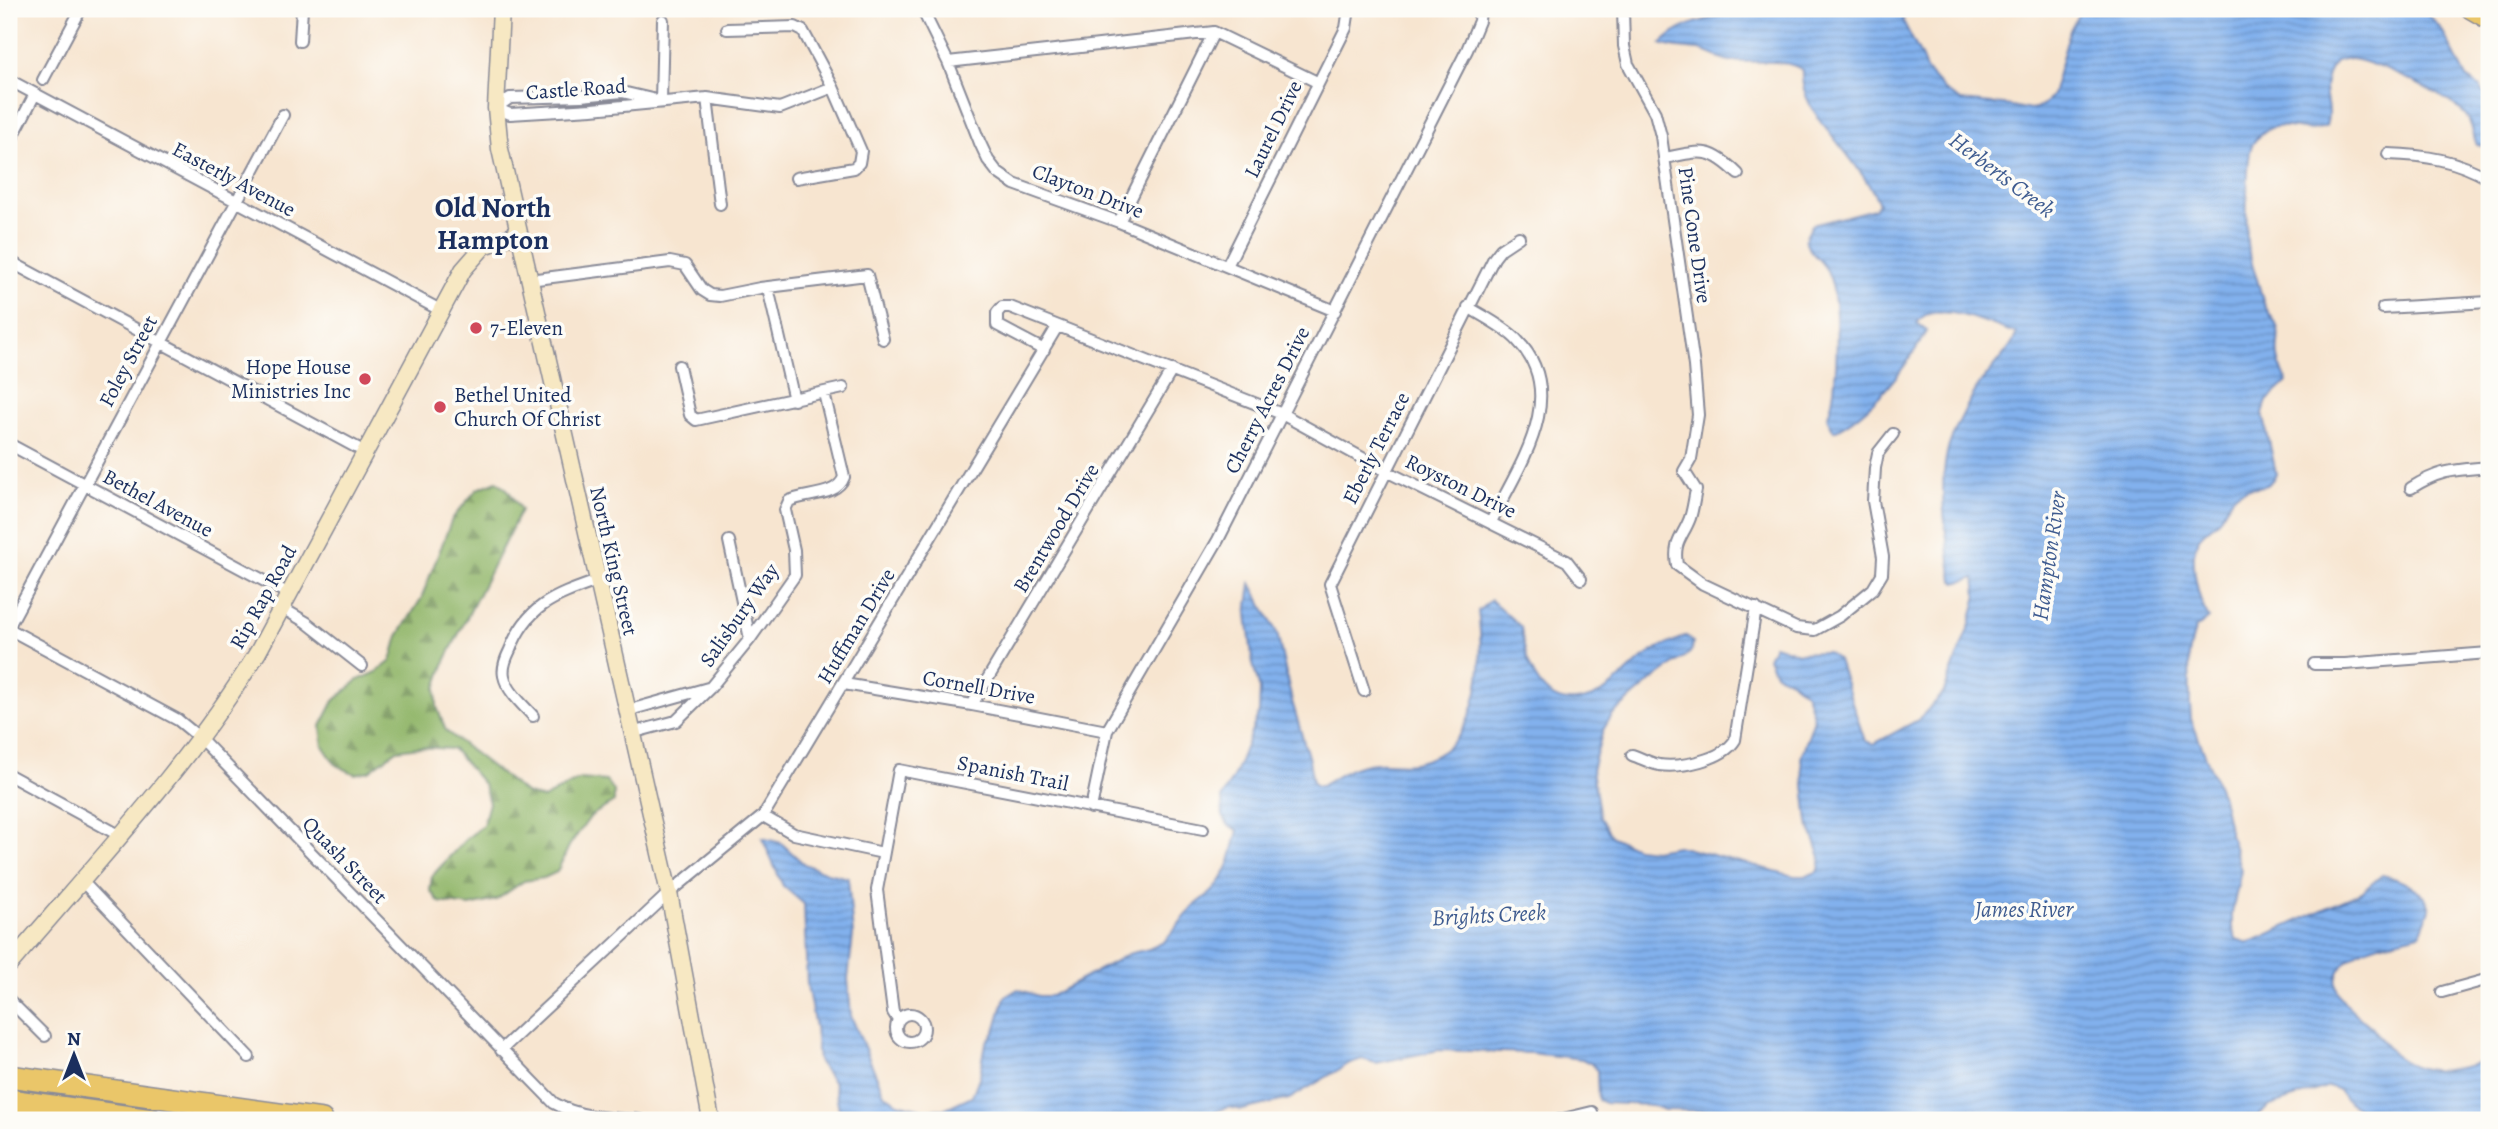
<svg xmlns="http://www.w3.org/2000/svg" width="2498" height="1129" viewBox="0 0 2498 1129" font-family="Alegreya,serif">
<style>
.forest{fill:url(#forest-firs);stroke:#577365;stroke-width:2}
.water{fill:url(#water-rules);stroke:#4e70a6;stroke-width:2}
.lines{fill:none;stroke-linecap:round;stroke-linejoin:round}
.street-casing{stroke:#898a97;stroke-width:14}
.secondary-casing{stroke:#898a97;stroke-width:19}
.primary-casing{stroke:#898a97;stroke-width:21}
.highway-casing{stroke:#898a97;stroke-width:24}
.street{stroke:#fff;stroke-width:10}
.secondary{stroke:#f7e8c3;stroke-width:16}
.primary{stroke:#eac669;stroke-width:18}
.highway{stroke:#eac669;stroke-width:21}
.poi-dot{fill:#d1495b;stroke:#fdfcf7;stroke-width:2.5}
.labels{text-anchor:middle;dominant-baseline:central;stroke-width:7;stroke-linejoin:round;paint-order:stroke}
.street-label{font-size:21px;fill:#1b2f5e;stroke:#fdfcf7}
.poi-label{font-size:21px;fill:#1b2f5e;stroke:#fdfcf7;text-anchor:start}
.water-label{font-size:23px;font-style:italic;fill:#3f5c90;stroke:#fdfcf7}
.district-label{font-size:28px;font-weight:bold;fill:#1b2f5e;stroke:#fdfcf7}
</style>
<defs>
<pattern id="forest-firs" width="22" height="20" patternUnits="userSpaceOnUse" patternTransform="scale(1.75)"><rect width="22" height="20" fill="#93b76c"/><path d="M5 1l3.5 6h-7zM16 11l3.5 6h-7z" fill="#77955c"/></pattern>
<pattern id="water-rules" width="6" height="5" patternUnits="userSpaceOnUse" patternTransform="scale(1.75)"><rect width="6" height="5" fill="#82b1ed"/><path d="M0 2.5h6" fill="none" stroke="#6a90c3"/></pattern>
</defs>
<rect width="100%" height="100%" fill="#fdfcf7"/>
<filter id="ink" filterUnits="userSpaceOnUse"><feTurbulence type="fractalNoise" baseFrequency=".0143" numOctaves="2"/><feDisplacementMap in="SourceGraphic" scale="14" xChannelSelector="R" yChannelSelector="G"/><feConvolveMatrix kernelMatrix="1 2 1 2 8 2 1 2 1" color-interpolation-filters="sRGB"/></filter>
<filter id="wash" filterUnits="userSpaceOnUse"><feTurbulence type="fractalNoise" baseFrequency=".00686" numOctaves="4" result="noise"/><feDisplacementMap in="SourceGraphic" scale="28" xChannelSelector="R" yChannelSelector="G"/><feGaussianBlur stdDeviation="1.57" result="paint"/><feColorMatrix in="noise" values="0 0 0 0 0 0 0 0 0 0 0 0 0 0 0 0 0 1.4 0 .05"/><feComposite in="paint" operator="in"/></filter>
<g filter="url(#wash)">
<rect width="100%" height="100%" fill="#f7e5d0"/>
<path class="forest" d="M497,481L508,490L521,510L446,659L436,688L437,707L446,731L525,793L543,799L580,779L606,781L614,791V802L591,816L569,846L557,872L544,878L524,881L496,900L470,906L439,902L430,890L432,876L464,841L483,825L489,803L484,785L453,749L419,747L397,750L369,771L355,774L336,765L323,746L321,726L334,701L358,680L377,672L391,661L398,636L421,599L452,519L477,489Z"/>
<path class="water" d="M1748,9H1905L1903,21L1922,58L1926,70L1946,92L1961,101L2012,106L2030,110L2044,105L2052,95L2070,30L2081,9H2424L2442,30L2466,78L2480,87L2489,101V148L2477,145C2473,136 2472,121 2465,114C2448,96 2376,62 2351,59C2346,58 2340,60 2335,61C2314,94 2334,99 2326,126C2305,138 2280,115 2260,135C2257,138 2252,144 2251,148C2247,159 2245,238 2248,250C2253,267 2259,284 2263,301C2266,312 2276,319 2278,330C2280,339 2276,347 2278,357C2279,365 2284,373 2287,382L2267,401L2263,413L2276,473C2267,495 2252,481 2236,494C2228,501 2224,513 2217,521C2211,528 2202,532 2198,540C2188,557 2198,602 2209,618L2195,629L2192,641L2189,655L2190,704L2191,719L2222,797L2230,834L2241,870L2232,913V928L2236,939L2249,943L2362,892L2382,875C2399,878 2426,891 2430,909L2420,934C2393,942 2356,943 2339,971C2325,997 2363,1016 2375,1032C2390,1050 2396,1061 2420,1068C2442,1075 2467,1065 2489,1061V1120H2375L2345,1099L2339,1090L2329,1086L2270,1106L2252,1120H2209L2207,1115H2196L2188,1120H1741L1734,1115L1710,1111L1664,1110L1652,1105L1605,1103L1598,1100L1597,1070L1592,1064L1582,1059L1531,1053L1439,1050L1376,1063L1362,1059L1350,1063L1289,1099L1242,1110L1228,1107L1194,1120H847L839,1109L834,1083L818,1061L815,1027L807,985L804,904L783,886L762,838L781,843L804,864L827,873L848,878L853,935L848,979L851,1016L884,1094L898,1103L925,1110L944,1109L972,1096L980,1075L986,1043L995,1031L1005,997L1018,989L1038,996H1052L1128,954L1149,949L1164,942L1193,907L1213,891L1222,879L1230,862L1238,830L1228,825L1223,816L1222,797L1235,774L1259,712L1260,690L1253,664L1247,614L1251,583L1277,633L1292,701L1309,760L1313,783L1316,786H1322C1338,775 1356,764 1376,763C1388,762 1401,765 1414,763C1482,750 1485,666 1478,611L1491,600L1521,627C1526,672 1547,721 1601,693C1618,684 1631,666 1647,655C1658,647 1673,642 1686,636L1693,642L1691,652L1650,682L1612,715L1603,730L1592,770L1600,818L1612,837L1636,848L1654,850L1677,846L1794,876H1807L1819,871L1821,857L1808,822L1801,757L1814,719L1806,693L1793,682L1775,673L1768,658L1774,645L1798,653L1827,652L1838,660L1865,741L1874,744L1918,720L1943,694L1970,624L1977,595L1975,578L1956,583L1953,580C1947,538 1937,491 1948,449C1954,429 1965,409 1976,390C1984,376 2016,345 2016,333C1994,327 1932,296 1917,323L1927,330C1908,366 1871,413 1834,431L1827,418C1839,392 1840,302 1829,275C1824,260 1809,255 1805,239L1812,225L1874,209L1879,203C1869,182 1853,161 1838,143C1821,121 1800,100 1802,70C1788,58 1749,63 1731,61C1720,60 1710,52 1699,50C1685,48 1674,49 1661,44C1682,20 1719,18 1748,9Z"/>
</g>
<g filter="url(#ink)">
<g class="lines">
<g class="street-casing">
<path id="street" d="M922,9L948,62L980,143L988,160L998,173L1014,184L1119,222L1335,311
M1623,9L1624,46L1628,64L1655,113L1661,136L1694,366L1698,415L1691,459L1684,471L1696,490C1694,499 1693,509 1690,518C1683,537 1673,541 1677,565L1703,584L1796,628L1815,630L1840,616L1873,589L1882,574L1883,557L1873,501L1875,468L1878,453L1893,434
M727,29L795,27L803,31L833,87L861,151L859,163L854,168L796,178
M300,41L302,9
M948,62L1214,32L1317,82
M9,80L442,311
M43,80L81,9
M707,98L720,204
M661,101L663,20
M496,108L510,114L592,109L707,98L780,108L833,87
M496,108L510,98L581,96L622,92L652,99
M9,144L35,94
M2388,154C2424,155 2458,160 2489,179
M1664,158C1702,151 1709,146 1738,174
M1119,222L1214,32
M9,261L365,452
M1227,266L1346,28L1349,9
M529,280L670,262L685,265L702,290L710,295L720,296L760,288L867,275L883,339
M768,288L794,400
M1468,307C1484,317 1505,327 1517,340C1571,395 1518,467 1491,522
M2383,308L2489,302
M1044,350L997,325V313L1002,307H1010L1282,414L1386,471L1567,561L1581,579
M679,366L690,415L696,420L843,388
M9,444L289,594
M2411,488C2441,469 2455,470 2489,467
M729,541L750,639
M282,608L306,622L362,666
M9,626L283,115
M9,629L178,720L200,738L554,1103C580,1118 611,1118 641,1120
M2314,664H2345L2489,653
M844,684L972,705L1107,731
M1364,691L1330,584L1494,258L1501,249L1519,237
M972,705L1172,370
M626,711L708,688
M533,716C523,705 507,691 504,676C502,667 506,658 510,650C527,605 555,596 597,581
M631,733L676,721L710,688L750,639L795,575L794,550L785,510L789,501C805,493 837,497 844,477L824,393
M1632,755C1641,758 1650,763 1659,765C1680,768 1723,760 1735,740L1756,608
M9,775L119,835
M1091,808L1107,731L1218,540L1467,50L1479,21L1480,9
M763,816L794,834L883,853
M81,880L249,1057
M2442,992L2489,979
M9,1000L45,1036
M896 1028a14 14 0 1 1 28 0a14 14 0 1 1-28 0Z
M898,1020L893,1012L877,890L899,770L1203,829
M501,1050L669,893L763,816L1057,327
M1559,1120L1592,1112"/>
</g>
<g class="secondary-casing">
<path id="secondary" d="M501,9L496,108L500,149L669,893L711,1120
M9,965C95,864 188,766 258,652L463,270L484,246L518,234"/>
</g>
<g class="primary-casing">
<path id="primary" d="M2470,9L2489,20"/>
</g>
<g class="highway-casing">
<path id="highway" d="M9,1076L322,1120
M9,1100L152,1120"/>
</g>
<use href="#street" class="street"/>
<use href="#secondary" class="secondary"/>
<use href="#primary" class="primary"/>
<use href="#highway" class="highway"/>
</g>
</g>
<g class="poi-dot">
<circle cx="476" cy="328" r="7"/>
<circle cx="365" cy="379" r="7"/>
<circle cx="440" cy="407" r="7"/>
</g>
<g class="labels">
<g class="street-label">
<text transform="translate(576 89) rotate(-4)">Castle Road</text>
<text transform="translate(1273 129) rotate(-64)">Laurel Drive</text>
<text transform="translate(234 179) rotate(28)">Easterly Avenue</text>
<text transform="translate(1088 191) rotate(21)">Clayton Drive</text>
<text transform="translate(1695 235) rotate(82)">Pine Cone Drive</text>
<text transform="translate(128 361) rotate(-62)">Foley Street</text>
<text transform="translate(1267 400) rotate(-63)">Cherry Acres Drive</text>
<text transform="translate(1376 448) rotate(-63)">Eberly Terrace</text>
<text transform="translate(1461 486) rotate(26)">Royston Drive</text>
<text transform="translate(158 503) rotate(28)">Bethel Avenue</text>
<text transform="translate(1056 528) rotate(-59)">Brentwood Drive</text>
<text transform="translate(614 561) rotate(77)">North King Street</text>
<text transform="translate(263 597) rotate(-61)">Rip Rap Road</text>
<text transform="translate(739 615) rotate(-55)">Salisbury Way</text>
<text transform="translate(856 626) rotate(-59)">Huffman Drive</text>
<text transform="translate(979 687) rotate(10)">Cornell Drive</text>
<text transform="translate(1013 773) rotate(11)">Spanish Trail</text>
<text transform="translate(345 860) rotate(46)">Quash Street</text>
</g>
<g class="poi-label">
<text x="490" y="328">7-Eleven</text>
<text x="351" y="367" text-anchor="end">Hope House<tspan x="351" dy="24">Ministries Inc</tspan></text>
<text x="454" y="395">Bethel United<tspan x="454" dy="24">Church Of Christ</tspan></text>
</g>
<g class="water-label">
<text transform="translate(2002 175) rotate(37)">Herberts Creek</text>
<text transform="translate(2049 556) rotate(-82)">Hampton River</text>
<text x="2024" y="909">James River</text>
<text transform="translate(1489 915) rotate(-3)">Brights Creek</text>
</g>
<g class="district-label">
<text x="493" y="208">Old North<tspan x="493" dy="32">Hampton</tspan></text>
</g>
</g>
<rect width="2498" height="1129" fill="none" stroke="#fdfcf7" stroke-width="35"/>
<g transform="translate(74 1055)" stroke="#fdfcf7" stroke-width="5" paint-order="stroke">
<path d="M0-5L12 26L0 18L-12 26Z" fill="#1b2f5e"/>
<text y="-10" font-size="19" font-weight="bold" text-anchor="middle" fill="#1b2f5e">N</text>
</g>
</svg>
